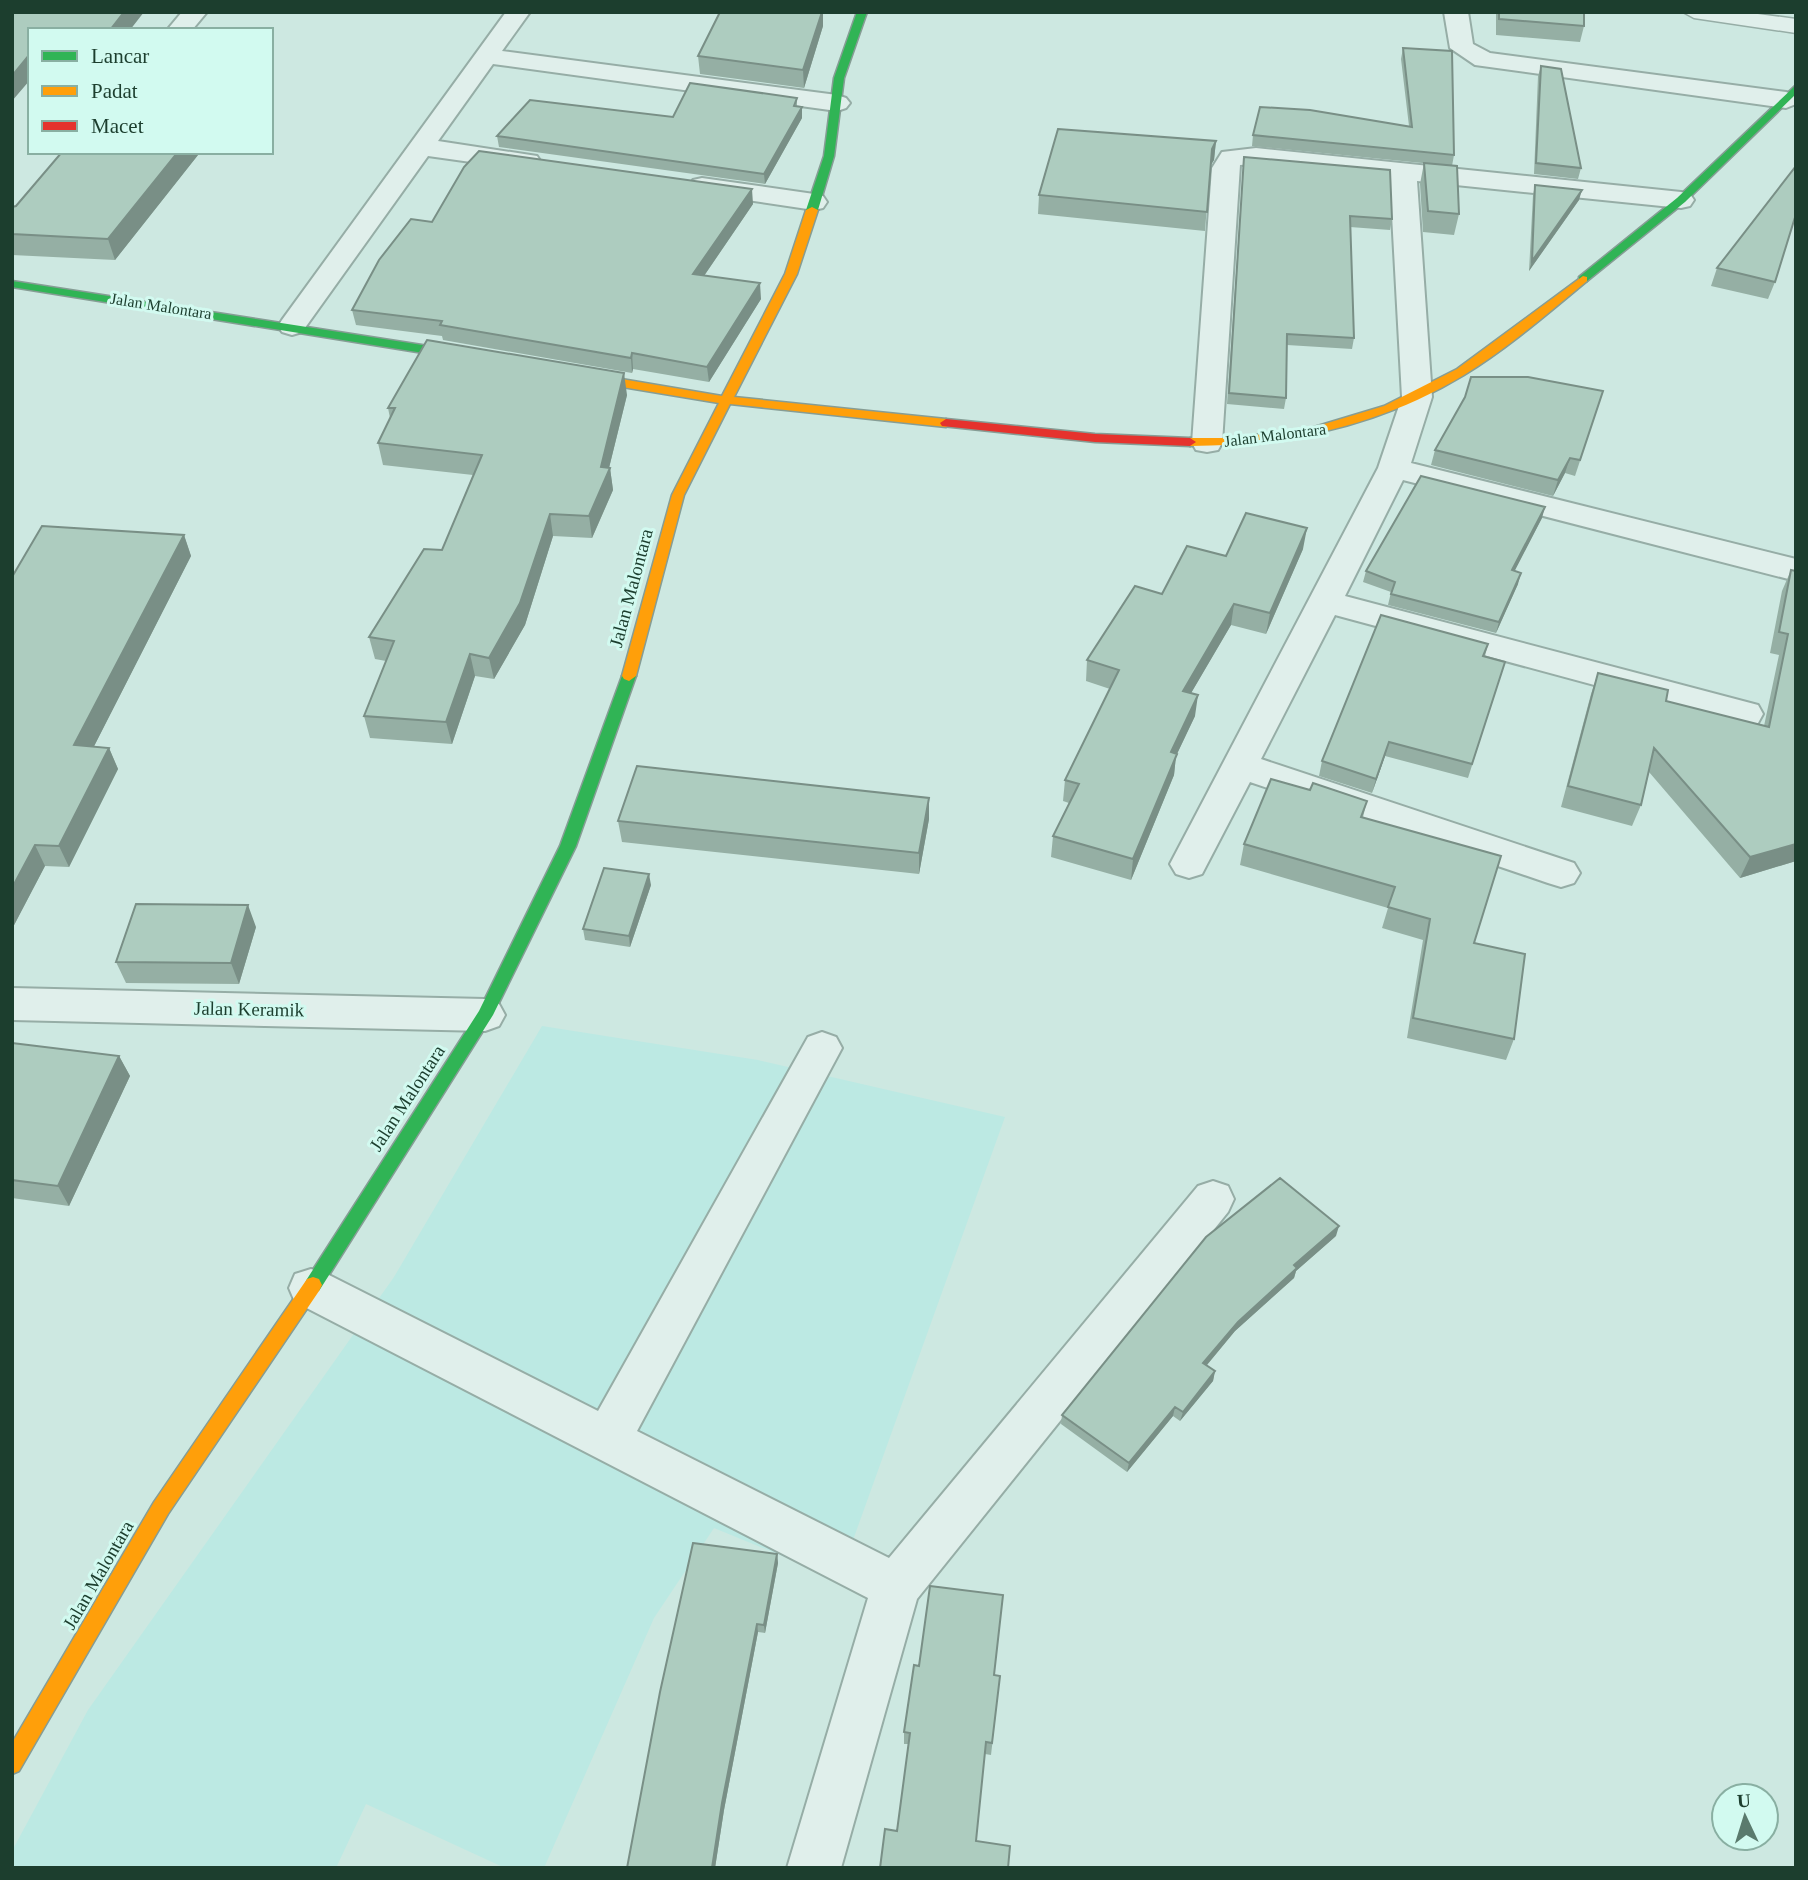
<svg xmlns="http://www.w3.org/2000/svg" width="1808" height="1880" viewBox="0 0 1808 1880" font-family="'Times New Roman',serif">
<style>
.farmland{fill:#bce9e3}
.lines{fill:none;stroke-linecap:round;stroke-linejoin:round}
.lane-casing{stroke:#96ada6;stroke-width:3}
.street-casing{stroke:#96ada6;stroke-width:4}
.fast-casing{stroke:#869d95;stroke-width:3}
.slow-casing{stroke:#869d95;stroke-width:3}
.jam-casing{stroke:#869d95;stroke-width:3}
.lane{fill:#e0efeb;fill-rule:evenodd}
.street{fill:#e0efeb;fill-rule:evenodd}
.fast{fill:#30b455;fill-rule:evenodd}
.slow{fill:#ff9f0a;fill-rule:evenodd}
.jam{fill:#e5322d;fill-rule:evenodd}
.wall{fill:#95afa4}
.shaded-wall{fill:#798f86}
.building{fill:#adccbf;stroke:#798f86;stroke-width:2}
.labels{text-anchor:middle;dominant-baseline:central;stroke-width:6;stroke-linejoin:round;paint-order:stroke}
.far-street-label{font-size:16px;fill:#1c3e2e;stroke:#d2faf0}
.street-label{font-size:19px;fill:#1c3e2e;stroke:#d2faf0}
</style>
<rect width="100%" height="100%" fill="#cde8e1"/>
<path class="farmland" d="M542,1026L758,1060L1005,1117L839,1579L714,1528L654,1618L544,1868H505L366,1804L336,1868H12V1851L88,1710L394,1277Z"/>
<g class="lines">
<g class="lane-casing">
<path id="lane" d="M1683,12H1743L1796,19V33L1694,18Z"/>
</g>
<g class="street-casing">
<path id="street" d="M182,12H207L192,30H167Z
M506,12H530L502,51L837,95L846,98L850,103L846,108L837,111L493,64L438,141L537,156L541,162L537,168L528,170L428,156L302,332L292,335L282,332L278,326L282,320Z
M1444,12H1468L1473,44L1490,53L1786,92L1795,95L1796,104L1786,108L1475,65L1450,48Z
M1256,148L1681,192L1690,194L1694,200L1690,206L1681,208L1417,181L1432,397L1411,463L1796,559V581L1403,480L1345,596L1758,705L1763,714L1758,723L1746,726L1335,615L1261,759L1574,863L1580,873L1574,883L1561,887L1548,883L1250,782L1202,874L1189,878L1176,874L1170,864L1378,468L1402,397L1390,178L1256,164L1240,165L1222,443L1218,450L1207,452L1196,450L1192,443L1212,168L1222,152Z
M702,178L814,194L823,196L827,202L823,208L814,210L693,192L689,186L693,180Z
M12,988L485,999L499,1004L505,1015L499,1026L485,1031L12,1020Z
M822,1032L836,1037L842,1048L637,1431L889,1558L1198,1186L1213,1181L1228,1186L1234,1199L1228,1212L917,1599L841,1868H787L868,1598L295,1302L289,1288L295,1274L311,1269L327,1274L598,1411L808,1037Z"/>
</g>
<g class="fast-casing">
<path id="fast" d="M857,12H867L844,78L834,156L818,210L812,213L806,210L824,156L834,78Z
M1796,85V94L1685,202L1587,281H1579V277L1677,198Z
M12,281L473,353L479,357L473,361L12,287Z
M629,671L636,676L576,846L493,1015L319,1291L313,1293L307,1291L304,1285L307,1279L479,1011L560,846L622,676Z"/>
</g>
<g class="slow-casing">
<path id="slow" d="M812,207L818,210L797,274L734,397L946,419L952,423L946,427L730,404L684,495L636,676L629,681L624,679L622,676L672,495L719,403L574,379L568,375L574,371L722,396L785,274L806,210Z
M1583,276L1587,277V281C1547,314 1508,348 1464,375C1380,426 1287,446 1190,446L1184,442L1190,438H1231L1311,428L1384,406L1457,369Z
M313,1277L319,1279L322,1285L319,1291L168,1514L19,1771L12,1774V1743L154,1502L307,1279Z"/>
</g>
<g class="jam-casing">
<path id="jam" d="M946,419L1095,434L1190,438L1196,442L1190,446L1095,442L942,426L940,423Z"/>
</g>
<use href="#lane" class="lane"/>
<use href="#street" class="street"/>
<use href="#fast" class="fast"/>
<use href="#slow" class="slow"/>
<use href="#jam" class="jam"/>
</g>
<path class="wall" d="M720,12H823V26L804,88L700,74L698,56Z
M1496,12H1584V26L1580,42L1496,35Z
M1403,48L1454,155L1452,166L1252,146L1253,135L1409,126L1401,59Z
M1541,66L1581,168L1578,179L1534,174L1538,76Z
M797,98V106L802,118L765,184L499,147L497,136L673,117Z
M1216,141L1214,160L1210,166L1205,231L1038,214L1039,195Z
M62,152H198V155L115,260L12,255V207L16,206Z
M1244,157L1392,219L1390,230L1350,227L1354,338L1352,349L1287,345L1286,398L1284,409L1227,404Z
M1424,163L1459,214L1454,235L1423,232L1420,184Z
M1535,185L1579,200L1529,271L1533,195Z
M753,204L704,276L761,299L709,382L633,369L632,373L443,340L442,336L356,325L352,310L432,222Z
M1717,268L1775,282L1768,299L1711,286Z
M1603,391L1575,476L1565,473L1553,496L1431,465L1435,450Z
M627,395L609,468H610L613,490L592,538L553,536L525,625L494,679L475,676L452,744L370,738L364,716L386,661L375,659L369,637L442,550L473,475L383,465L378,443L390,418L388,408Z
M1542,518L1514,571L1518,584L1496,633L1388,605L1391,592L1363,582L1366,571Z
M184,535L191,556L94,746L109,748L118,769L69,867L45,866L12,929V577Z
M1303,549L1266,634L1231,625L1191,693L1195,716L1176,756L1174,775L1131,880L1051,857L1053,836L1069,803L1063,801L1065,780L1110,689L1086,681L1087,660L1226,556Z
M1791,570L1796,571V861L1740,878L1649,772L1641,805L1632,826L1561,807L1591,694L1598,673L1666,701L1764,726L1779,655L1770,653L1782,591Z
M1488,644L1485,656L1505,662L1468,778L1385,756L1372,793L1319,776L1322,761Z
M1310,790L1367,801L1363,817L1474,943L1514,1039L1506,1060L1407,1038L1423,940L1382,928L1388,908L1240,865L1244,844Z
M929,819L919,874L622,842L618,821Z
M651,885L630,947L585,940L583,929Z
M256,927L239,984L126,983L116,962Z
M12,1043L119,1056L130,1076L69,1206L12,1198Z
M1336,1236L1296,1271L1294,1278L1235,1331L1207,1365L1215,1371L1213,1381L1180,1421L1173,1416L1127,1472L1061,1424L1062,1415Z
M777,1554L778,1563L765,1633L758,1632L724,1810L715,1868H627Z
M995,1675L1000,1676L991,1755L985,1754L897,1831L909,1744H904V1732Z"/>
<path class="shaded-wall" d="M124,12H144L130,30H110Z
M822,12H823V26L804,88L803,70Z
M30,54V80L12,101V76Z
M802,107V118L765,184L764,174Z
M1216,141L1214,160L1209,168L1212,149Z
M178,152H198V155L115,260L108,239Z
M752,189L753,204L695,289L693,274Z
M1582,190L1579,200L1529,271L1532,261Z
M760,283L761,299L709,382L707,367Z
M632,353L633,369L632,373L631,358Z
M624,373L627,395L608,472L610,468L613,490L592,538L589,516Z
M1570,458L1565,473L1553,496L1558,480Z
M1545,507L1542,518L1509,582L1512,570Z
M550,514L553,536L525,625L494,679L489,658Z
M1307,528L1303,549L1266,634L1270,613Z
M184,535L191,556L84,766L74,745Z
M1521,573L1518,584L1496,633L1499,622Z
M1234,604L1231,625L1180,712L1183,691Z
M470,654L475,676L452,744L446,722Z
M1198,695L1195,716L1176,756L1174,775L1131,880L1133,859L1171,752Z
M1389,742L1385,756L1372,793L1376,779Z
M109,748L118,769L69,867L59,846Z
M929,798V819L919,874V853Z
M1796,844V861L1740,878L1750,857Z
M35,845L45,866L12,929V888Z
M649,874L651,885L630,947L629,936Z
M248,905L256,927L239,984L231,963Z
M119,1056L130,1076L69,1206L58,1186Z
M1339,1226L1336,1236L1296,1271L1294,1278L1235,1331L1201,1372L1203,1363L1238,1322L1294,1265Z
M1215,1371L1213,1381L1180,1421L1183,1412Z
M1175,1407L1173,1416L1127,1472L1129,1463Z
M777,1554L778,1563L765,1633L764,1625Z
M757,1624L758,1632L724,1810L715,1868H712L722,1803Z"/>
<path class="building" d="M12,12H124L110,30H30V54L12,76Z
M720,12H822L803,70L698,56Z
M1499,12H1584V26L1499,19Z
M1403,48L1452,51L1454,155L1253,135L1260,107L1310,110L1412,127Z
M1541,66L1561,69L1581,168L1536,163Z
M690,83L797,98L794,106L802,107L764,174L497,136L530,100L673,117Z
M1058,129L1216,141L1212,149L1207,212L1039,195Z
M479,151L752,189L693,274L760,283L707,367L632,353L631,358L440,325L442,321L352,310L379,260L411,219L432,222L464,167Z
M62,152H178L108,239L12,234V207L16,206Z
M1244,157L1390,170L1392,219L1350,216L1354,338L1287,334L1286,398L1229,393Z
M1424,163L1457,166L1459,214L1428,211Z
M1796,166V214L1775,282L1717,268Z
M1535,185L1582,190L1532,261Z
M427,340L624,373L601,467L610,468L589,516L550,514L520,603L489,658L470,654L446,722L364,716L394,641L369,637L424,549L442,550L482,455L378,443L395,408H388Z
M1471,377H1528L1603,391L1580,460L1570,458L1558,480L1435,450L1465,397Z
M1421,476L1545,507L1512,570L1521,573L1499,622L1391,594L1395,582L1366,571Z
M1246,513L1307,528L1270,613L1234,604L1183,691L1198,695L1171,752L1177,754L1133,859L1053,836L1079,784L1065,780L1119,670L1087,660L1135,586L1162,594L1187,546L1226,556Z
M42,526L184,535L74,745L109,748L59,846L35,845L12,888V577Z
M1791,570L1796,571V844L1750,857L1654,748L1641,805L1568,786L1598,673L1668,690L1666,701L1769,727L1788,634L1779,632Z
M1381,615L1488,644L1483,656L1505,662L1472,764L1389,742L1376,779L1322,761Z
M637,766L929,798L919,853L618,821Z
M1271,779L1310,790L1313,783L1367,801L1361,817L1501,856L1474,943L1525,954L1514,1039L1413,1018L1430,919L1388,907L1395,887L1244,844Z
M604,868L649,874L629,936L583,929Z
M136,904L248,905L231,963L116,962Z
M12,1043L119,1056L58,1186L12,1180Z
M1280,1178L1339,1226L1294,1265L1297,1268L1238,1322L1203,1363L1215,1371L1183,1412L1175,1407L1129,1463L1062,1415L1206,1237Z
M693,1543L777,1554L764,1625L757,1624L722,1803L712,1868H627L660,1692Z
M930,1586L1003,1595L994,1675L1000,1676L992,1743L986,1742L976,1841L1010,1846L1008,1868H880L885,1829L897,1831L910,1733L904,1732L914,1665L919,1666Z"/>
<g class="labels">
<g class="far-street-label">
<text transform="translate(161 306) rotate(9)">Jalan Malontara</text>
<text transform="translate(1275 435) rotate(-7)">Jalan Malontara</text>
</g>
<g class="street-label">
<text transform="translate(631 588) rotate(-75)">Jalan Malontara</text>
<text transform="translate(249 1009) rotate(1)">Jalan Keramik</text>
<text transform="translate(407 1098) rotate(-57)">Jalan Malontara</text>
<text transform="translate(98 1575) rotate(-60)">Jalan Malontara</text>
</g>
</g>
<rect width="1808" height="1880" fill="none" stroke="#1c3e2e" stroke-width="28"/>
<rect x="28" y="28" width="245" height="126" fill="#d2faf0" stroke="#89afa2" stroke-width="2"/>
<rect x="42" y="51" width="35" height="10" fill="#30b455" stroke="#89afa2" stroke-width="2"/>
<text x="91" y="63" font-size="21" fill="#1c3e2e">Lancar</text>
<rect x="42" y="86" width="35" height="10" fill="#ff9f0a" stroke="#89afa2" stroke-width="2"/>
<text x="91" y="98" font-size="21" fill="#1c3e2e">Padat</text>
<rect x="42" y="121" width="35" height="10" fill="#e5322d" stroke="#89afa2" stroke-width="2"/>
<text x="91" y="133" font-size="21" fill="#1c3e2e">Macet</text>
<g transform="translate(1745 1817) rotate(356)"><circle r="33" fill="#d2faf0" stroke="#89afa2" stroke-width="2"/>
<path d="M0-5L12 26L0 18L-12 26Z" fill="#5a7a6d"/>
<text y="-10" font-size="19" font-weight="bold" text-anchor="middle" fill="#1c3e2e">U</text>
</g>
</svg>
